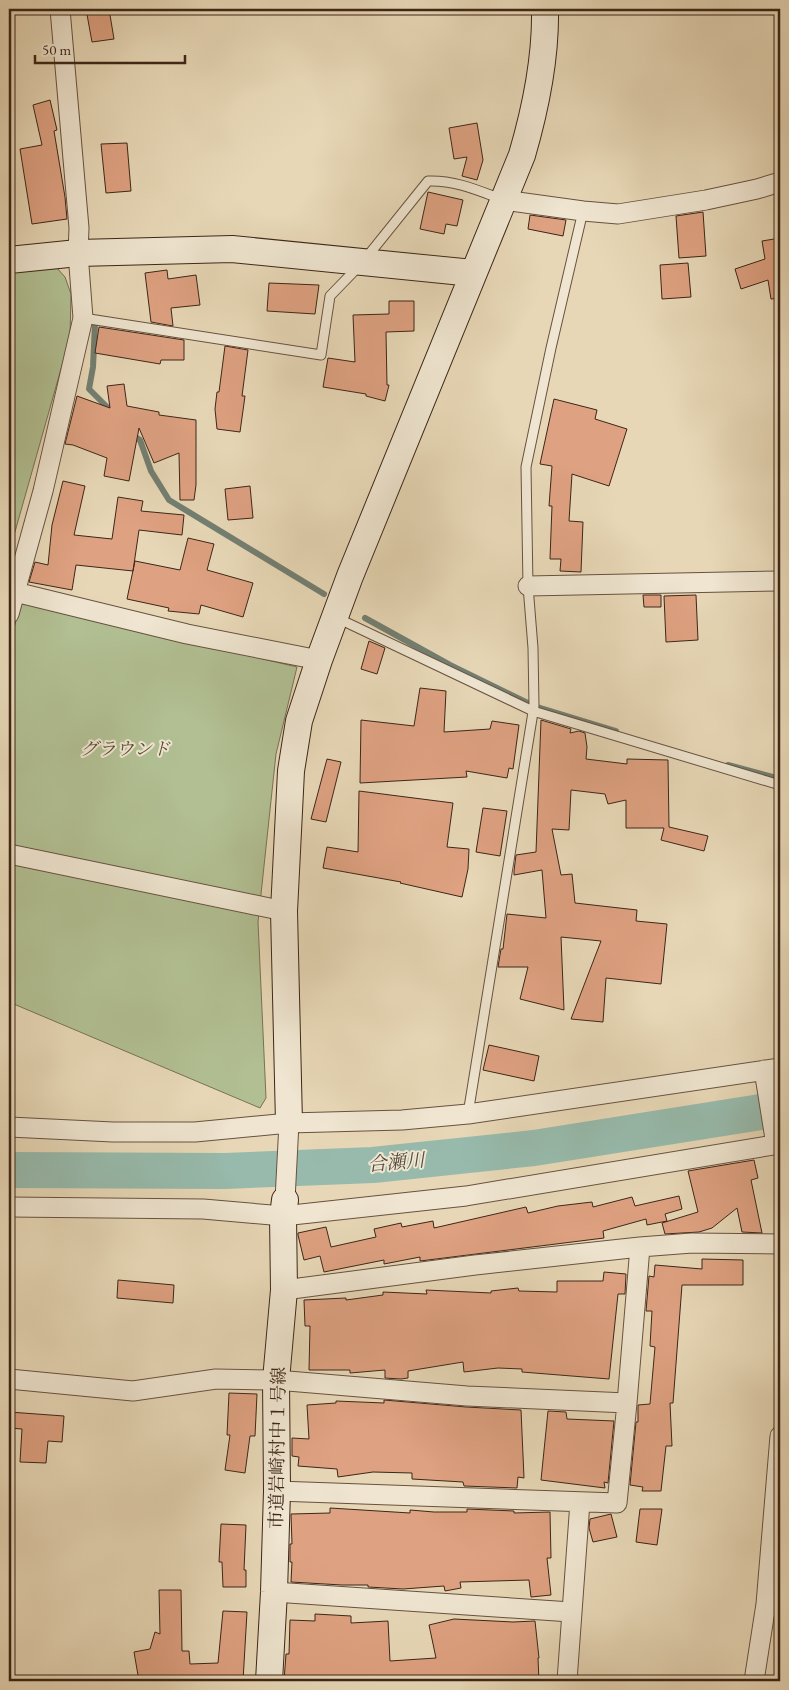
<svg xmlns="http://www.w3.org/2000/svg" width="789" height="1690" viewBox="0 0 789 1690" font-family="'EB Garamond','Noto Serif JP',serif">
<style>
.green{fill:#b1bf92;stroke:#777255}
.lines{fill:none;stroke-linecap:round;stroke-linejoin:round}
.stream{stroke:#737f71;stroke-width:6}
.river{stroke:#97baac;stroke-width:36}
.building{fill:#dea181;stroke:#3d2618}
.lane-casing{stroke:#685240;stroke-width:11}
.street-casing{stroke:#685240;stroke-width:21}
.secondary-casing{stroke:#3d2618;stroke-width:28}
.lane{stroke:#efe5d0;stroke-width:9}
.street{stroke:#efe5d0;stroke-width:19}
.secondary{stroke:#efe5d0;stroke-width:26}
.labels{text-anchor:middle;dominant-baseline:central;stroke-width:4;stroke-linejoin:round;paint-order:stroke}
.park-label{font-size:18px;font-style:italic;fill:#5a4c36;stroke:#efe5d0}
.street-label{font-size:18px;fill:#3d2618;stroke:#efe5d0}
.water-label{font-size:19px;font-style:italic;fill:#544b3d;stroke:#efe5d0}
</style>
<rect width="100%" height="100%" fill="#e7d7b6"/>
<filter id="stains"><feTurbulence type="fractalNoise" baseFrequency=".004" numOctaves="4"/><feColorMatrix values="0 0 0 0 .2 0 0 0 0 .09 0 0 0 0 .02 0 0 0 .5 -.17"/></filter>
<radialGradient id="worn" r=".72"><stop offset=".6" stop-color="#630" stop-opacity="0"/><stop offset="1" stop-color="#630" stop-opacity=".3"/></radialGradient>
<path class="green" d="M57,268L65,277L71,294L70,337L9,553V273Z
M21,602L297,667L276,754L258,922L266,1098L260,1108L9,1002V647Z"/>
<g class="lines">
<path class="stream" d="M95,324L93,367L89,389L113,413
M131,434L140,440L151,471L169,500L324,594
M365,618L450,665L534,706L616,731
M728,765L780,779"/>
<path class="river" d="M9,1170L225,1171L373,1165L534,1148L780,1109"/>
</g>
<path class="building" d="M86,9H109L114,39L92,42Z
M50,100L57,130L54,131L65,197L67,219L32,224L20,149L42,145L33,105Z
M477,123L483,160L477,180L462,176L467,157L454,159L449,128Z
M127,143L131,191L106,193L101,144Z
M428,192L463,200L457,226L446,224L444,234L420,229Z
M703,212L706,256L679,258L676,216Z
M530,215L566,220L563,236L528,229Z
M780,238V298L771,299L768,280L741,289L735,269L765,259L762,241Z
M688,263L691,297L662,299L660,265Z
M167,270L168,279L196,275L200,305L171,308L173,326L151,322L145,273Z
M269,283L319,285L315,314L267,311Z
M389,301H414V331L386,332L387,385H389L385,401L366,396V394L323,387L328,358L355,362L353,315L389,314Z
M99,327L184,340V360H161L160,364L95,353Z
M225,346L248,350L242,396H245L240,432L217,429L215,409L217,392H219Z
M124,384L127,406L159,412V415L196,420V485L194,500H180L179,453L154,463L139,428L129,481L104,476L107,458L73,445L65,444L77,396L110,408L107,386Z
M554,399L597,410L595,419L627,429L609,486L572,474L569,521L583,522L581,572L560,571L561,559H550L552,506H549L552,466L540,464Z
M63,481L85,486L74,535L112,539L118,497L143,501L141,511L184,515L182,535L139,530L133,571L76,565L72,590L29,582L35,562L48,565L52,525Z
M250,486L253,518L228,520L225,489Z
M188,538L214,544L207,570L253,583L243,617L201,605L199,614L168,611L169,608L127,599L135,561L180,570Z
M643,595H661V607H644Z
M696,595L698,640L666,642L664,596Z
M369,641L385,648L377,674L361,669Z
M420,688L446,691L444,732L490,729L492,721L519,725L513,769L509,768L507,778L466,771L467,777L360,783L361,720L414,726Z
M541,720L571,729L570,733L579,731L585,733L587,747L586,759L627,764V759L668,760L669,827L708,836L704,851L661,840L664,828H626V800L608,804L605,794L571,790L569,830L552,829L561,875L572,874L575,903L637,910L636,921L667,924L661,984L606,978L603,1022L571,1019L601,941L561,937L564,1010L520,999L528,967H498L501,949H503L507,914L546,918L542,870L514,875V871L516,855L536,852Z
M327,759L341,762L326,822L311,819Z
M359,791L453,803L447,847L469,849L468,869L462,897L400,883L401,882L323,868L327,847L358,852Z
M483,808L507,811L500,856L476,852Z
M489,1045L539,1056L534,1081L483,1070Z
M754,1160L758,1178L751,1180L762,1233L742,1232L737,1208L712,1228L699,1232L665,1234L662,1223L698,1212L688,1171Z
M679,1196L682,1209L665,1214L667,1221L647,1225L646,1219L603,1231L604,1238L420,1261V1257L384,1264V1260L324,1272L320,1256L304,1260L298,1235V1233L326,1227L331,1247L376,1237L374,1229L401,1223L402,1227L433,1221L434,1228L526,1207L528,1213L558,1206L592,1202L593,1207L632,1197L635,1206Z
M702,1259L743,1260V1285H682L673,1403H670L672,1446H666L661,1491H642L643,1487L630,1485L636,1422H638V1405L650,1404L655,1347L650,1346L652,1311H646L649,1276L654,1277L655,1265L702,1269Z
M604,1272L626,1274L625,1294H618L609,1379L522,1372V1369L498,1368L464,1372L463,1362L408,1371V1378L401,1379L385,1378V1370L350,1373V1370H309L310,1326H305L304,1300L346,1298V1300L383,1295V1292L427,1294L426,1290L491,1293V1291L518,1288L519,1291L557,1292V1281H603Z
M118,1280L174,1285L173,1303L117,1298Z
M229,1393L257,1394L255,1436H250L245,1473L225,1470L230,1435H227Z
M384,1400L466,1407L521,1410L524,1478L518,1477L517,1488L464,1486L463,1482L412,1479V1473L373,1472L338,1477L337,1469L298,1466L299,1457L292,1456V1438L309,1439L307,1405L336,1403V1401L384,1403Z
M548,1411L566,1412L567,1419L614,1421L608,1483L604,1482L605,1488L541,1480Z
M9,1412L64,1416L62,1442L48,1441L46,1463L20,1462L22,1429L9,1428Z
M330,1508L410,1513V1510L434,1512H467V1509L514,1511V1513L550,1512L551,1558H547L551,1595L531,1597L529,1580L460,1582L461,1588L445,1591L444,1586L403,1589L368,1587V1585H342L291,1582L292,1562H290V1544H292L291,1514L330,1513Z
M640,1509H662L657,1545L636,1542Z
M611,1514L617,1537L593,1542L589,1528L590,1519Z
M221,1524L246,1525L244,1570H246V1587H223L222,1562H219Z
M159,1590H181L182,1651H189L190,1664L218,1663L223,1611L247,1612L243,1681H139L134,1652L150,1649L155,1632L160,1634Z
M315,1614L351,1616V1623L388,1621L390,1661L436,1658L429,1625L454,1619L513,1622L535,1621L539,1658H538L539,1681H284L286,1654H289L290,1620L315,1621Z"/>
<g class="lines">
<g class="lane-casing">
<path id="lane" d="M83,318L321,355L330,296L362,263L428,181C454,180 477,190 501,199
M337,618L533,711L780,785
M468,1114L534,706L533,648L528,586L526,467L551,348L583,211"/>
</g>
<g class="street-casing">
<path id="street" d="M504,200L583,211L618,214L706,200L757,189L780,182
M528,586L780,581
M15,592L187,634L319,660
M9,614L43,491L83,318L78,253L79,228L60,9
M9,854L284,911
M764,1070L776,1145
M9,1127L113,1132H195L289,1123L402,1120L468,1114L780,1068
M285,1200L289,1123
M9,1207L203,1209L283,1216L466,1196L780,1144
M284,1290L475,1265L640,1247L692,1243L780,1244
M9,1379L133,1391L216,1379L276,1380L467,1396L627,1403
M277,1491L617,1503L627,1403L640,1247
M274,1592L571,1612
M567,1681L580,1502
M754,1681L766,1604L780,1436"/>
</g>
<g class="secondary-casing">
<path id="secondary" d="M9,260L78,253L232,249L473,273
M289,1123L284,911L291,771L299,721L319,660L350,576L522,155C536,107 546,59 545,9
M269,1681L274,1592L277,1491L276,1380L284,1290L283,1216L285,1200"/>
</g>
<use href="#lane" class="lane"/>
<use href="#street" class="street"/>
<use href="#secondary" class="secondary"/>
</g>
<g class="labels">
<g class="park-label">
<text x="125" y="748">グラウンド</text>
</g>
<g class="street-label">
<text transform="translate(277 1448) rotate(-89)">市道岩崎村中１号線</text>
</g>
<g class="water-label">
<text transform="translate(396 1162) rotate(-5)">合瀬川</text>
</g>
</g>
<rect width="789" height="1690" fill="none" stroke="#e7d7b6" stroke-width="30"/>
<rect x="10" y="10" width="769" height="1670" fill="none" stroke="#3d2618" stroke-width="2.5"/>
<rect x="15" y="15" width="759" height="1660" fill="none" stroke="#3d2618"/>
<path d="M35 55v8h150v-8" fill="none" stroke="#3d2618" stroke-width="2.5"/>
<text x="42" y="55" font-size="15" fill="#3d2618" stroke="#efe5d0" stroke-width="4" paint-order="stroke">50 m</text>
<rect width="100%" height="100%" filter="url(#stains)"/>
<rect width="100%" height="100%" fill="url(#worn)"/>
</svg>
